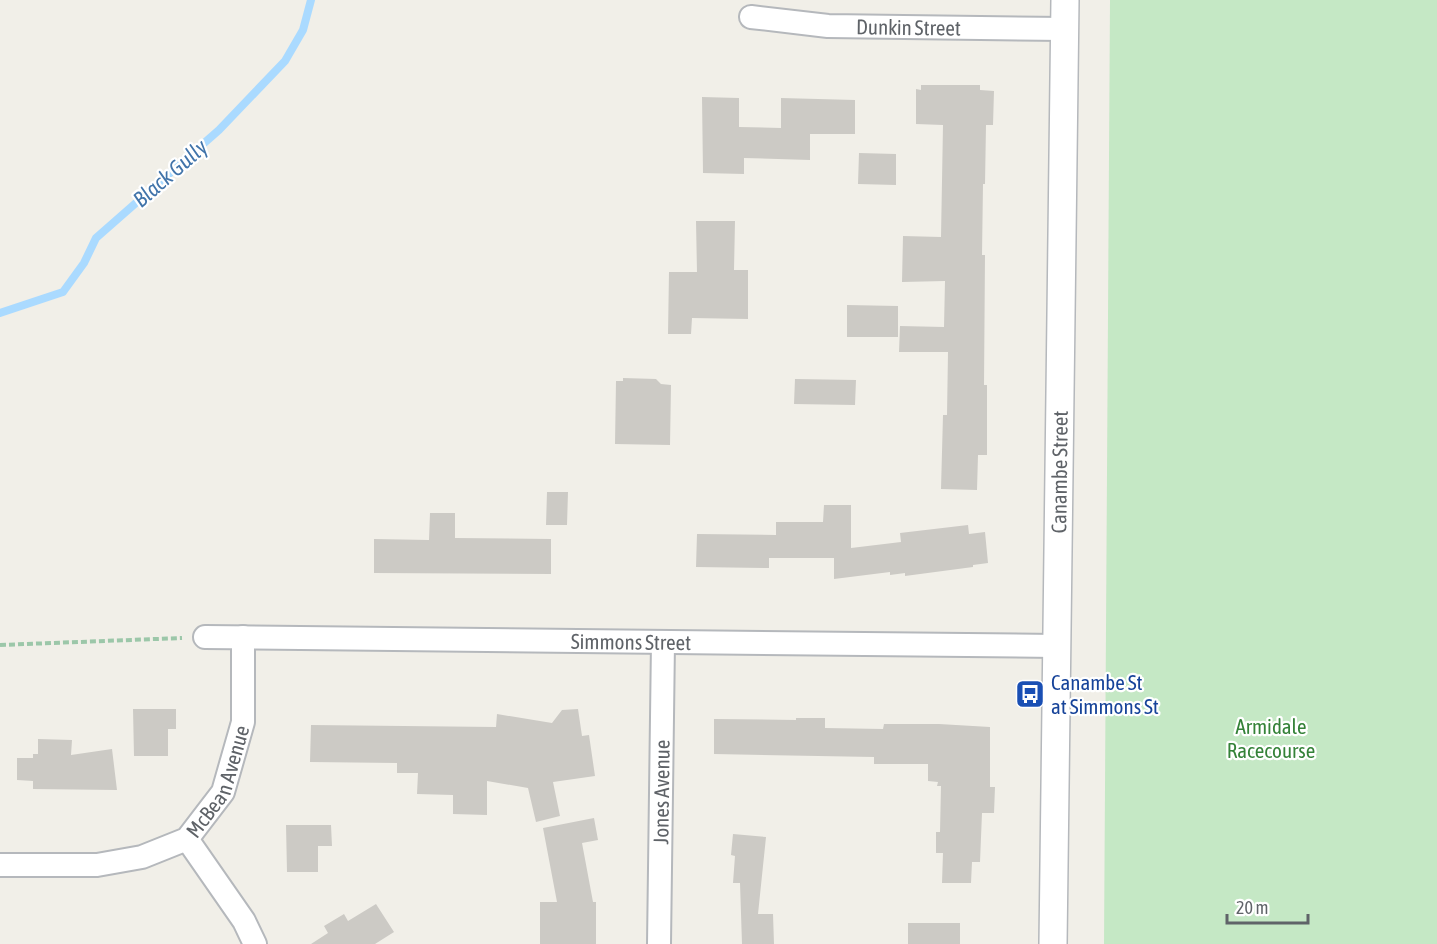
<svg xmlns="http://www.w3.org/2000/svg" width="1437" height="944" viewBox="0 0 1437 944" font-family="'Asap Condensed',sans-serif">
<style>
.green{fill:#c5e8c5}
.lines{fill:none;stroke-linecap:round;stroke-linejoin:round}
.stream{stroke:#aadaff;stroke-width:8}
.building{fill:#cccac5}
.minor-casing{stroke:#b5b8bc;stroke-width:26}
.tertiary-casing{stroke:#b5b8bc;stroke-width:30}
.path{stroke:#9cc7a9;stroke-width:4;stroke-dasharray:6 3;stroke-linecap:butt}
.minor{stroke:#fff;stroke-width:22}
.tertiary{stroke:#fff;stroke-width:27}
.labels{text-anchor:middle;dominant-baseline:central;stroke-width:4.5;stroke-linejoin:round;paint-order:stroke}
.street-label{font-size:21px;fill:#5f6368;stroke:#fff}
.transit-label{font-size:21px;fill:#164399;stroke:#fff;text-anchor:start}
.park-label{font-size:21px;fill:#348238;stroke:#fff}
.water-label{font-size:22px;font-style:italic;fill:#4174aa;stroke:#fff}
</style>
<rect width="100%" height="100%" fill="#f1efe8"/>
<path class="green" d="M1110,0H1437V944H1104Z"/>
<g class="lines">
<path class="stream" d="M0,313L63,292L84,263L96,238L219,130L285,61L303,30L311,0"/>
</g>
<path class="building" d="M921,85H980V90L994,91L993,125H986L985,184H983L982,255H985L984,385H987V455H978L977,490L941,489L943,415H947L948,352H899L900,326L944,327L945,281L902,282L903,236L941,237L943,125L916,124V89L921,90Z
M702,97L739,98V127L781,128V98L855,100V134H810V160L744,158V174L703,173Z
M859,153L896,154V185L858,184Z
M696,221H735L734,270H748V319L692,318L691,334H668L669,272H697Z
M847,305L898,306V337H847Z
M623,378L656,379L661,384L671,385L670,445L615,444L616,381H623Z
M795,379L856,380L855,405L794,404Z
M547,492H568L567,525H546Z
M824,505H851V548L901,542L900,533L968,525L969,534L985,532L988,563L973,565V567L905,576V573L890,575V572L834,579V558H769V568L696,567L697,534L776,535V522H823Z
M430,513H455V538L551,539V574L374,573V539L429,540Z
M133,709H176V729H168V756H134Z
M578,709L582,736L589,735L595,776L553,782L560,816L536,822L528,788L487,781V815L453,814V795L417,794L418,773H397V763L310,762L311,725L496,727L497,714L552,723L562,710Z
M796,718H825V728L883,729L884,724H939L990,727V787H995L994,813H982L980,862H972L971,883H942L943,853H936V832H940L941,786H937L938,782L928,781V764H874V757L714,754V719L796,720Z
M38,739L72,740L71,755L112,749L117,790L33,789V781L17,780V758H33V754H38Z
M594,818L598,840L582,843L593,902H596V944H540V902H557L543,828Z
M286,825H331L332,846H318V872H287Z
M733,834L766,837L758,914H773L774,944H742L740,883H733L735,856L731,855Z
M376,904L394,932L375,944H311L328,933L324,926L344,914L348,921Z
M908,923H960V944H908Z"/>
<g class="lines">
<g class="minor-casing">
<g id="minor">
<path id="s1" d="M751,17L828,26L1064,29"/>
<path id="s2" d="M205,637L1057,646"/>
<path d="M187,839L244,921L255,944"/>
<path id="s3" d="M0,865H97L142,857L187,839L223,792L243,722V637"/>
<path id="s4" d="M659,944L663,642"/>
</g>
</g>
<g class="tertiary-casing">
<g id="tertiary">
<path id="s5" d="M1053,944L1065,0"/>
</g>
</g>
<path class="path" d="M0,645L182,638"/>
<use href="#minor" class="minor"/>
<use href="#tertiary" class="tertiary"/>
</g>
<defs>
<g id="bus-square" transform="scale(1.5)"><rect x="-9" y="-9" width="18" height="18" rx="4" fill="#1a4fb4" stroke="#fff"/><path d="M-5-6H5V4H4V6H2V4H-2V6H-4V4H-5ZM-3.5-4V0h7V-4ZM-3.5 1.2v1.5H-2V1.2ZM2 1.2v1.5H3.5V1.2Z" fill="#fff"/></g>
</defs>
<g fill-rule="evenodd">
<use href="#bus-square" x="1030" y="694"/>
</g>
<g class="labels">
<g class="street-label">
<text stroke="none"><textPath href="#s1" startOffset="158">Dunkin Street</textPath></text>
<text stroke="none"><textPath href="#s5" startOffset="472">Canambe Street</textPath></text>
<text stroke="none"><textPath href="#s2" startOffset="426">Simmons Street</textPath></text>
<text stroke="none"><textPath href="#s3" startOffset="258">McBean Avenue</textPath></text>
<text stroke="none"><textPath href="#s4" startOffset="152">Jones Avenue</textPath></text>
</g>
<g class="transit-label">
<text x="1051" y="682">Canambe St<tspan x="1051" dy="24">at Simmons St</tspan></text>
</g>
<g class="park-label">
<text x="1271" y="726">Armidale<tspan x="1271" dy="24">Racecourse</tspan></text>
</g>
<g class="water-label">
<text transform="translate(170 173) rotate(-41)">Black Gully</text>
</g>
</g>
<path d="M1227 914v9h81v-9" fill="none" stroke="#5f6368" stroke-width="3"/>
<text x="1236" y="914" font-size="18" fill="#5f6368" stroke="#ffffff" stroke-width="4.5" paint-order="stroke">20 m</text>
</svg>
